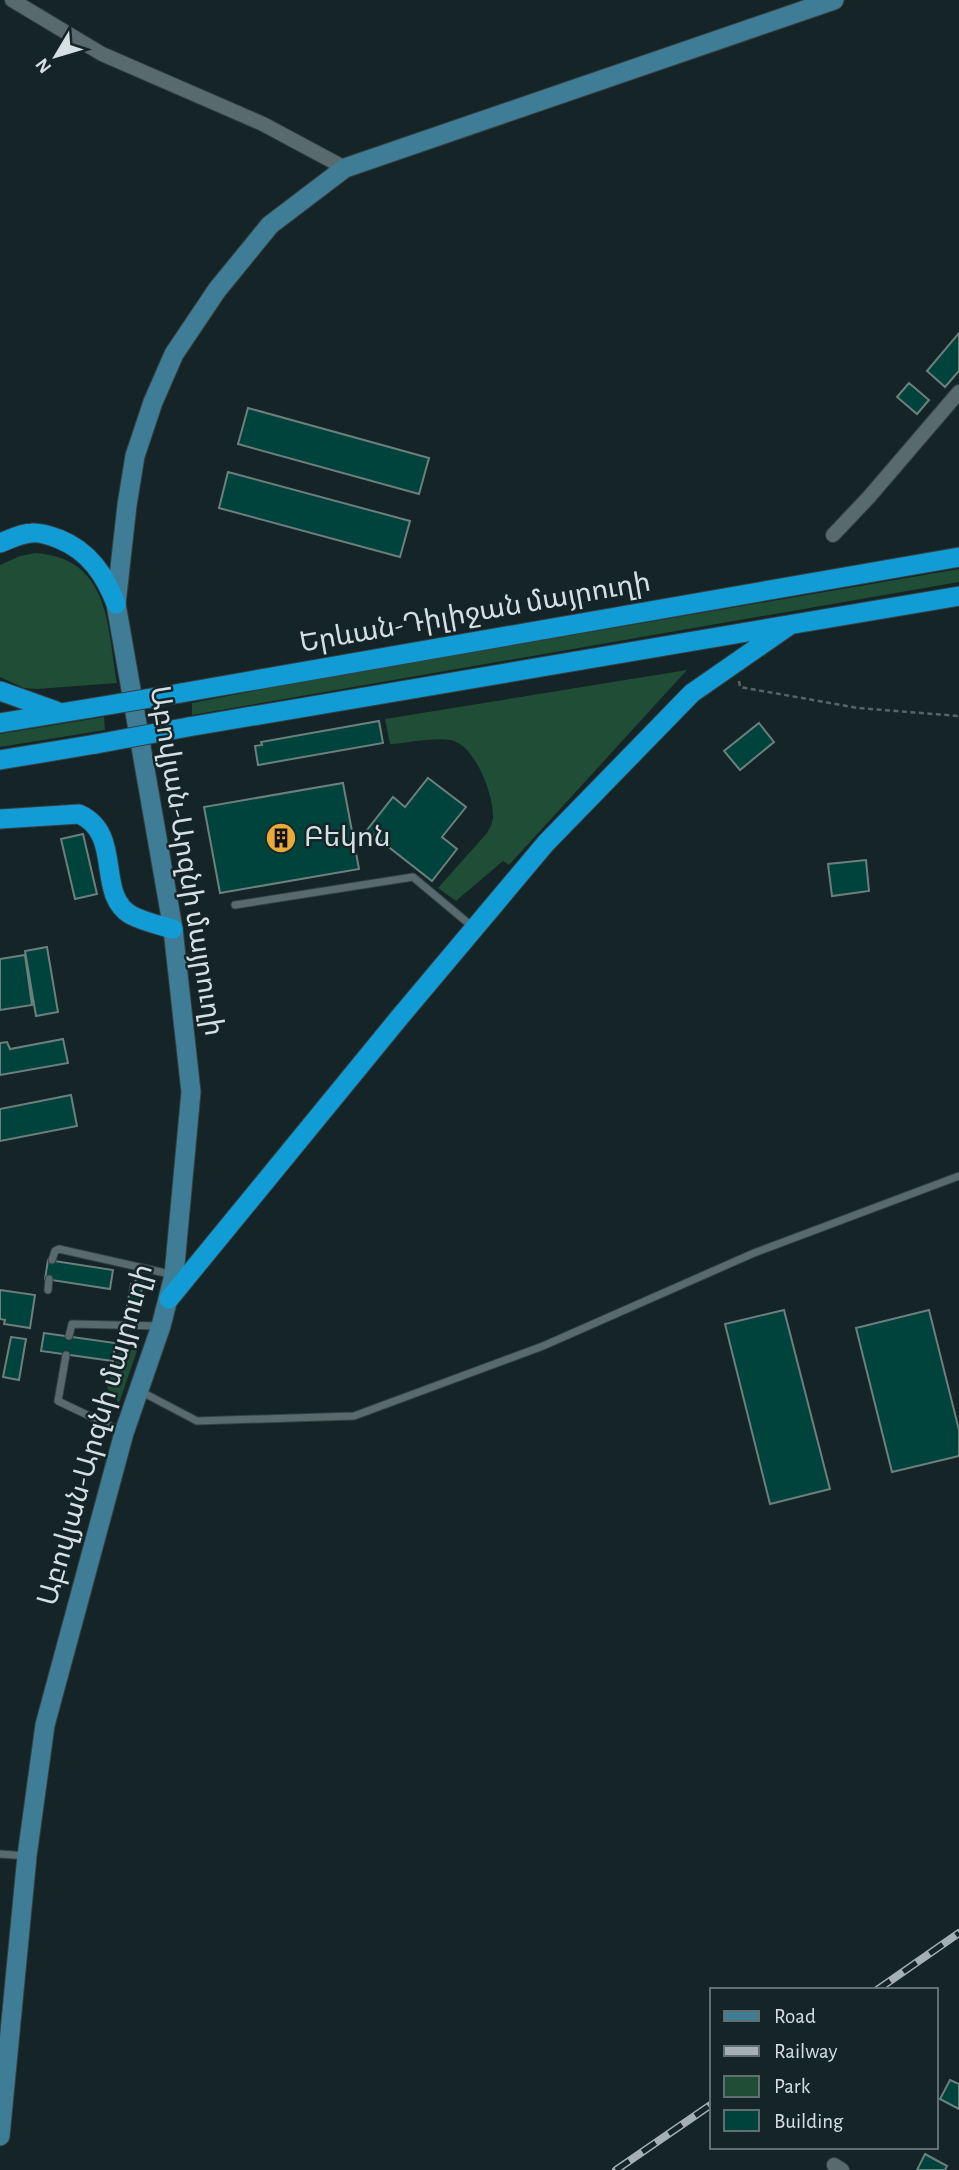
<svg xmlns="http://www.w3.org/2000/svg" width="959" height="2170" viewBox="0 0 959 2170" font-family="'Alegreya Sans','Noto Sans Armenian',sans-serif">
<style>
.green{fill:#1f4d35}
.building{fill:#00433d;stroke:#6d7f7c;stroke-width:2}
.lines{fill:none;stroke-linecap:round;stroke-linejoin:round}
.service-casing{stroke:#354042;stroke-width:9}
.minor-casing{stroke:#354042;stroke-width:16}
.secondary-casing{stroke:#354042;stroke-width:21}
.trunk-casing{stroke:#354042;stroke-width:21}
.path{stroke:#576567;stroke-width:2.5;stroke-dasharray:5 3.5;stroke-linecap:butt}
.service{stroke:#596a6e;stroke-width:7}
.minor{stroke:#596a6e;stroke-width:14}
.secondary{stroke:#3e7d95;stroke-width:19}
.trunk{stroke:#129cd6;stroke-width:19}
.rail-casing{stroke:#a5b0b3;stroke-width:8}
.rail{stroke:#142427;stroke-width:5;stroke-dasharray:16;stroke-linecap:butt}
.trunk-bridge-casing{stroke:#354042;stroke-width:21;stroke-linecap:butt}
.trunk-bridge{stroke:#129cd6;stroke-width:19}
.labels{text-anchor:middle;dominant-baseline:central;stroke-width:5;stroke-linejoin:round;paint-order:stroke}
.street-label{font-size:28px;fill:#d6e0e2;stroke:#142427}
.poi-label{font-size:28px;fill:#d6e0e2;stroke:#142427;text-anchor:start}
</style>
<rect width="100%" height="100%" fill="#142427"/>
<path class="green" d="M35,553C110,558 107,625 117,683L37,689L24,688L0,677V565L20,556Z
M959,569V582L192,715V703L315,679Z
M687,670L509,865L503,861L456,901L438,888L487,833C490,828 492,824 493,818C494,795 475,744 450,740C431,737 409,743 390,744L385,719Z
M104,717L105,730L0,747V734Z
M138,1348L119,1403L107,1388L118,1353Z"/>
<path class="building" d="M959,333V371L945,387L927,371Z
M909,383L929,400L917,414L897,397Z
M248,408L429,458L419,494L238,444Z
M228,472L410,521L400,557L219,508Z
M379,721L383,743L258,765L255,746L262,745L261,742Z
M759,723L774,742L740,770L724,751Z
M428,778L466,807L442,837L457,849L432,881L367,830L393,797L405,807Z
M343,783L359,869L220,893L204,807Z
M83,834L97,894L75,899L61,839Z
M866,860L869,891L832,896L828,864Z
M47,947L58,1012L36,1016L25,951Z
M25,955L32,1005L0,1010V959Z
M63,1039L68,1063L0,1075V1043L7,1042L10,1049Z
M71,1095L77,1126L0,1141V1109Z
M48,1260L113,1270L110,1289L45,1279Z
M136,1277L143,1279L140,1301L127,1306L131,1284L135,1285Z
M0,1290L35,1295L30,1328L4,1324L5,1320L0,1319Z
M784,1310L830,1489L770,1504L725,1324Z
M929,1310L959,1430V1456L892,1472L856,1328Z
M44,1333L115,1343L113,1361L41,1351Z
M11,1337L26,1339L19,1380L3,1377Z
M950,2080L959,2084V2109L940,2099Z
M925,2154L947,2166L945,2170H917Z"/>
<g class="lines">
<g class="service-casing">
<path id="service" d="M235,905L413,877L474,928
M52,1260L55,1251L59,1249L174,1275
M48,1290L49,1279
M69,1336L72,1324L159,1326
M66,1355L58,1401L123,1432
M140,1391L197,1421L354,1416L543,1346L754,1253L959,1176
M0,1854L27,1856"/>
</g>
<g class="minor-casing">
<path id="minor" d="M12,0L102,54L263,124L345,168
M833,535L869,497L959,392
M834,2165L842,2170"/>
</g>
<g class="secondary-casing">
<path id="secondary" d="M0,2136L27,1856L45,1725L124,1433L161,1326L174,1275L191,1092L173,929L116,604L127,505L135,456L153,402L174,354L217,290L270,225L345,168L834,0"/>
</g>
<g class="trunk-casing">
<path id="trunk" d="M0,543C10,539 22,533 32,533C41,532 51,536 59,539C89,551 105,575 116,604
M0,691L56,711
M181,693L959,557
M0,723L91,708
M188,727L959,596
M0,760L96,744
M0,819L79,814C124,834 95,894 131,915C144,922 159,925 173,929
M169,1299L399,1018L546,843L692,693L790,625"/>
</g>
<path class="path" d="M739,681L740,687L858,708L959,716"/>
<use href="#service" class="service"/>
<use href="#minor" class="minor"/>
<use href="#secondary" class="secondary"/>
<use href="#trunk" class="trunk"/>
<g class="rail-casing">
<path id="rail" d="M877,1990L959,1933
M616,2170L712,2104"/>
</g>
<use href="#rail" class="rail"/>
<g class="trunk-bridge-casing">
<path id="trunk-bridge" d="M91,708L181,693
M96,744L188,727"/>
</g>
<use href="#trunk-bridge" class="trunk-bridge"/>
</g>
<defs>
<g id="building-disc" transform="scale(1.575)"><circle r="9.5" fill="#e9ab38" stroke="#142427"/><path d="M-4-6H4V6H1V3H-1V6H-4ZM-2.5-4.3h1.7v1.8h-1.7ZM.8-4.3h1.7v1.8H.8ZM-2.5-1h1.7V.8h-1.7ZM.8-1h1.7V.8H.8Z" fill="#111"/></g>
</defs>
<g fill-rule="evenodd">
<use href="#building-disc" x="281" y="838"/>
</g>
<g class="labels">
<g class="street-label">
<text transform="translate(475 613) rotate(-10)">Երևան-Դիլիջան մայրուղի</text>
<text transform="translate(186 861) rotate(81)">Աբովյան-Արզնի մայրուղի</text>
<text transform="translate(96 1435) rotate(-74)">Աբովյան-Արզնի մայրուղի</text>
</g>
<g class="poi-label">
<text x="304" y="838">Բեկոն</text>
</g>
</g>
<rect x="710" y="1988" width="228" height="161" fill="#142427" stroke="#626f72" stroke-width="2"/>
<rect x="724" y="2011" width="35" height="10" fill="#3e7d95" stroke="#626f72" stroke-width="2"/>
<text x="774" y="2023" font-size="21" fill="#d6e0e2">Road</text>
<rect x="724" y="2046" width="35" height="10" fill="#a5b0b3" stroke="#626f72" stroke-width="2"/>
<text x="774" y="2058" font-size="21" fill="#d6e0e2">Railway</text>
<rect x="724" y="2076" width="35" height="21" fill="#1f4d35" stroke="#626f72" stroke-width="2"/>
<text x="774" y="2093" font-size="21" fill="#d6e0e2">Park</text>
<rect x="724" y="2110" width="35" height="21" fill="#00433d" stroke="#626f72" stroke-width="2"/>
<text x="774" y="2128" font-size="21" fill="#d6e0e2">Building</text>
<g transform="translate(56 56) rotate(232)" stroke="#142427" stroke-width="5" paint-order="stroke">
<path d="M0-5L12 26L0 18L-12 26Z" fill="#d6e0e2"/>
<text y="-10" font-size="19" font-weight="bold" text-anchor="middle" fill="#d6e0e2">N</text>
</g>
</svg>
